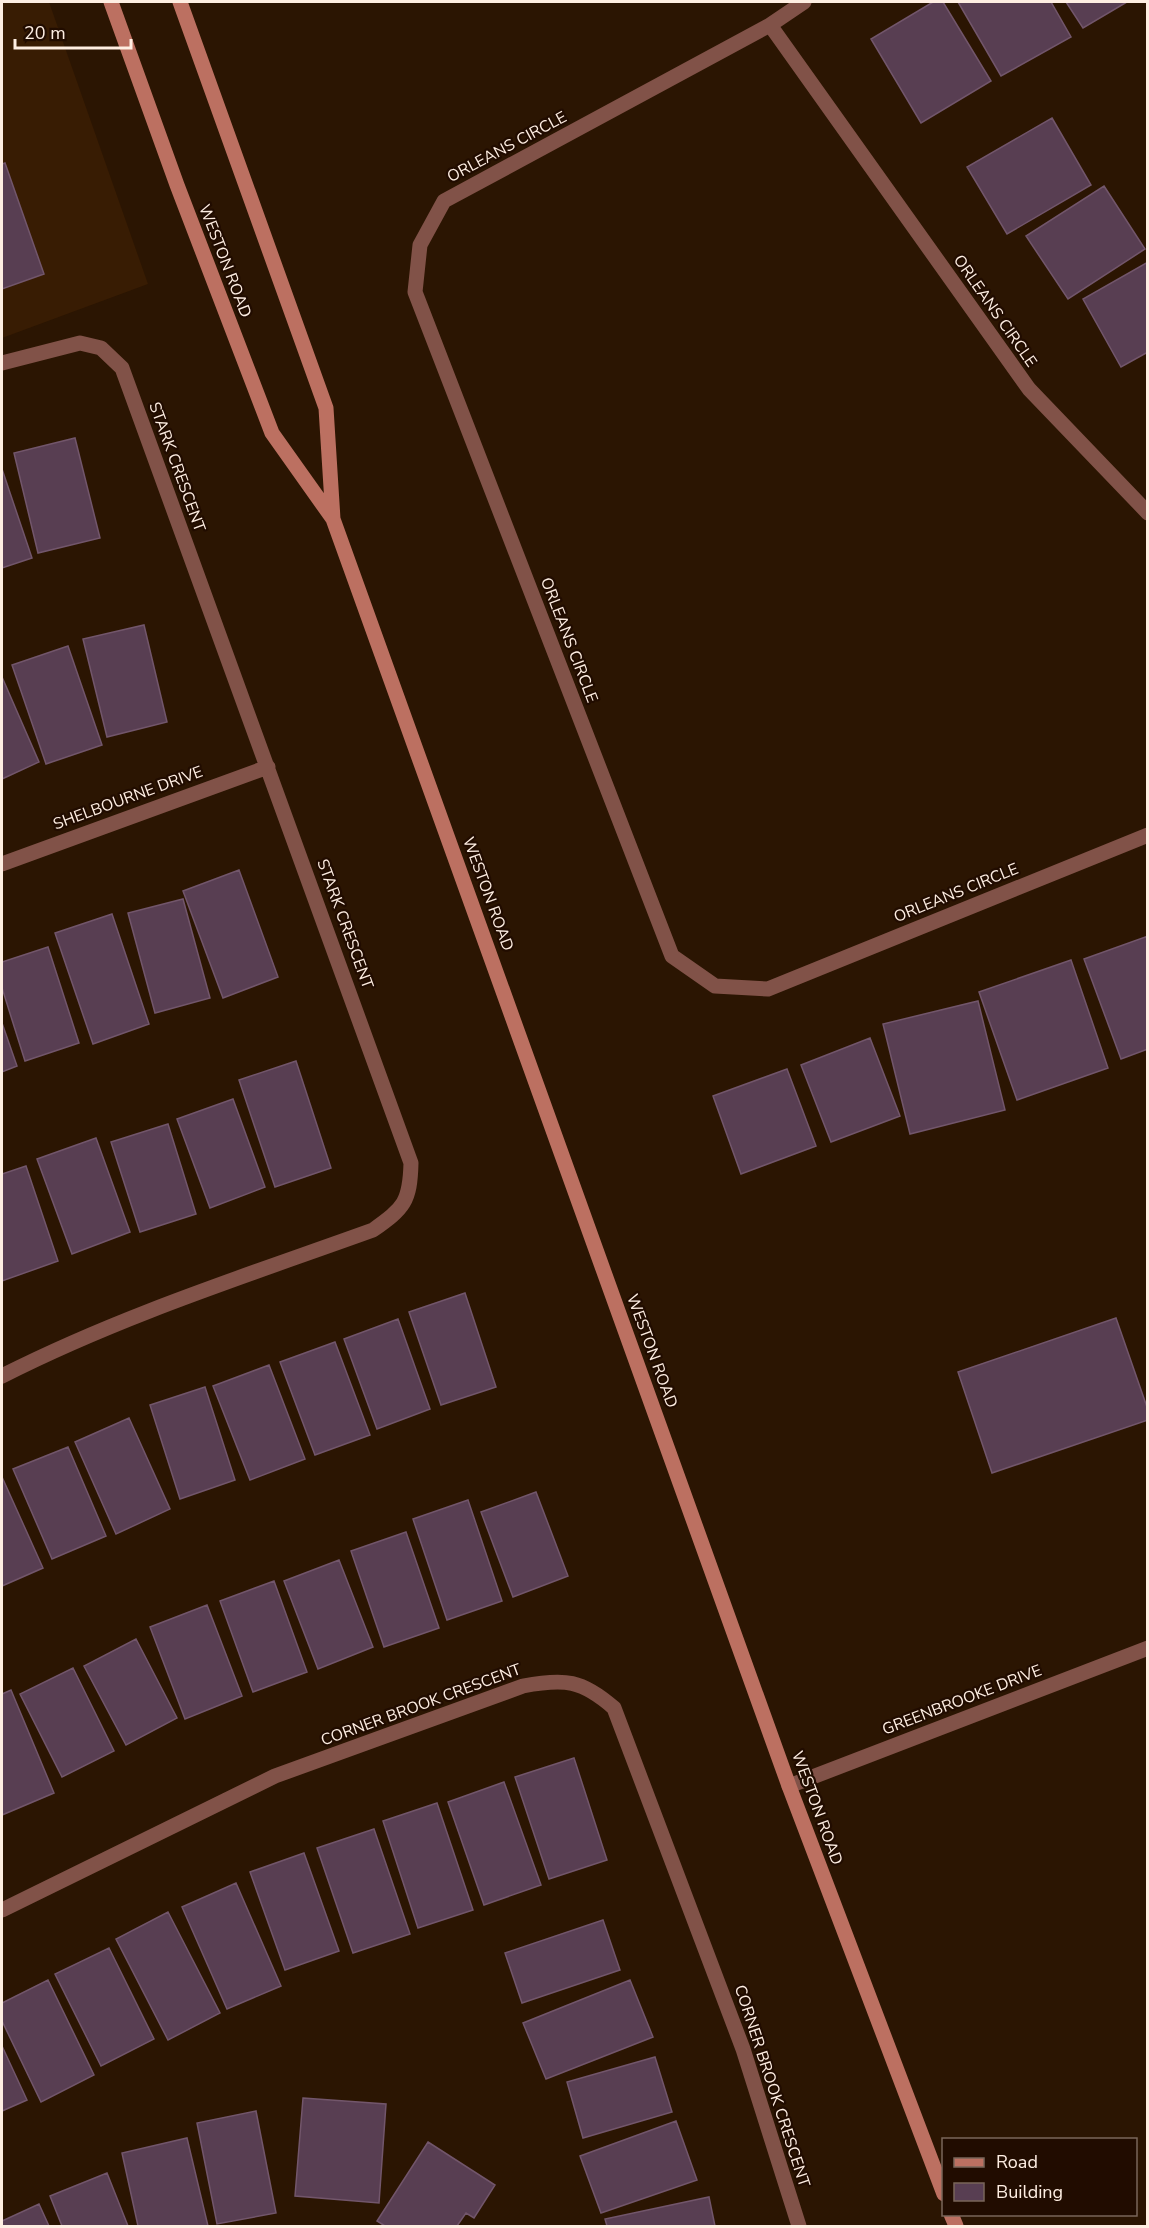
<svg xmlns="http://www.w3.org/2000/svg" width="1149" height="2228" viewBox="0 0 1149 2228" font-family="'Nunito Sans',sans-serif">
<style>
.built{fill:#381c03}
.building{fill:#583e52;stroke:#72566b;stroke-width:1.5}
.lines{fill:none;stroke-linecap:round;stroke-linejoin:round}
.street{stroke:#815248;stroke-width:15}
.secondary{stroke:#bc7061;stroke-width:15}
.labels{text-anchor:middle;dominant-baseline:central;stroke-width:4.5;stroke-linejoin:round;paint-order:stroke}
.street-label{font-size:16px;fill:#feeee2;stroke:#210c00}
</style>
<rect width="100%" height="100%" fill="#2b1502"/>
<path class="built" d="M2,2H49L148,284L2,338Z"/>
<path class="building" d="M933,2H943L991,81L921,123L871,39Z
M958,2H1051L1071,37L1001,76Z
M1066,2H1127L1083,28Z
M1052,118L1091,185L1007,234L967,167Z
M5,163L44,274L2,289V164Z
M1104,186L1145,249L1068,299L1026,236Z
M1148,262V352L1121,367L1083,299Z
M75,438L100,538L38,553L14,453Z
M2,469L32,558L2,568Z
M144,625L167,722L107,737L83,639Z
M68,646L102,745L46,764L12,665Z
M2,677L39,762L2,779Z
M239,870L278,977L223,998L183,891Z
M183,899L210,998L155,1013L128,913Z
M112,914L149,1024L93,1044L55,933Z
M1148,936V1049L1121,1059L1084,959Z
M48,947L79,1043L25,1061L2,988V962Z
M1071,960L1108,1068L1017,1100L979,992Z
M978,1001L1005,1110L910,1134L883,1024Z
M2,1023L17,1066L2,1072Z
M870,1038L900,1116L831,1142L801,1065Z
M296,1061L331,1168L275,1187L239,1080Z
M787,1069L816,1146L741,1174L713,1096Z
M233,1099L265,1187L210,1208L177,1119Z
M168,1124L196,1214L140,1232L111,1142Z
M96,1138L130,1232L72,1254L37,1159Z
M26,1166L58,1261L2,1281V1174Z
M465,1293L496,1387L441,1405L409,1312Z
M1116,1318L1148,1410V1420L992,1473L958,1372Z
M398,1319L430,1409L377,1429L344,1339Z
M335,1342L370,1435L315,1455L280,1362Z
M269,1365L305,1459L250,1480L213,1386Z
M205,1387L235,1480L180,1499L150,1405Z
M129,1418L170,1509L116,1534L75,1442Z
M68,1447L106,1536L52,1559L13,1469Z
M2,1477L43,1568L2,1586Z
M536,1492L568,1576L513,1597L481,1512Z
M468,1500L502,1601L447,1620L413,1519Z
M406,1532L439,1628L384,1647L351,1551Z
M339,1560L373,1647L318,1669L284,1581Z
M274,1581L307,1672L253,1692L220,1601Z
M207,1605L242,1696L185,1719L150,1627Z
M136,1639L177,1718L126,1745L84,1666Z
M73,1668L114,1751L62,1777L20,1694Z
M11,1690L54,1793L2,1815V1694Z
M574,1758L607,1860L549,1879L515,1777Z
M504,1782L541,1885L484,1905L448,1802Z
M437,1803L473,1910L418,1928L383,1821Z
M374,1829L410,1934L353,1953L317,1848Z
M304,1853L339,1951L285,1970L250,1872Z
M236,1883L281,1986L227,2009L182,1907Z
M168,1912L220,2013L168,2040L116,1939Z
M603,1920L620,1970L522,2003L505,1953Z
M109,1948L154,2039L101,2066L55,1974Z
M48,1980L94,2075L41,2102L2,2021V2003Z
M630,1980L653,2037L546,2079L523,2023Z
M2,2046L27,2100L2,2111Z
M655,2057L672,2112L583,2138L567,2082Z
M303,2098L386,2104L379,2203L295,2196Z
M256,2111L276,2213L217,2224L197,2123Z
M676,2121L697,2180L601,2213L580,2156Z
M187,2138L208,2226H138L122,2153Z
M428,2142L495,2185L474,2218L466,2213L457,2226H385L377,2221Z
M107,2173L128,2226H62L50,2196Z
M709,2197L715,2226H607L605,2219Z
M39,2204L49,2226H2V2221Z"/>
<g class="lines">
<path class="street" d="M804,2L770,25L1029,389L1148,513
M770,25L444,201L420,245L415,292L672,956L715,986L768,989L1148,835
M2,363L80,343L101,348L122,368L411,1163C410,1202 404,1208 373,1230C248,1275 120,1316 2,1376
M2,864L268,767
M789,1786L1148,1648
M2,1910L275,1776L523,1686C565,1678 582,1680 614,1708L743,2049L799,2226"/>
<path class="secondary" d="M111,2L177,185L272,433L333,519L789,1786L944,2194
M180,2L326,408L333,519
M951,2214L956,2226"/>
</g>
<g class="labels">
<g class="street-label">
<text transform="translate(507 147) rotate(-28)">ORLEANS CIRCLE</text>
<text transform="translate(225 261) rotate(69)">WESTON ROAD</text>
<text transform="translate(995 311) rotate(55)">ORLEANS CIRCLE</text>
<text transform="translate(177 467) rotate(70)">STARK CRESCENT</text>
<text transform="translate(569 640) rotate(69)">ORLEANS CIRCLE</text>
<text transform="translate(128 798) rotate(-20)">SHELBOURNE DRIVE</text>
<text transform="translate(956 893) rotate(-22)">ORLEANS CIRCLE</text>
<text transform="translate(488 894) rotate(70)">WESTON ROAD</text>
<text transform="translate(345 924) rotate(70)">STARK CRESCENT</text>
<text transform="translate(652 1351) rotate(70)">WESTON ROAD</text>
<text transform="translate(962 1700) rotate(-21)">GREENBROOKE DRIVE</text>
<text transform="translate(421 1705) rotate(-20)">CORNER BROOK CRESCENT</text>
<text transform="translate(817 1808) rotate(70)">WESTON ROAD</text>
<text transform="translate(772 2086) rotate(72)">CORNER BROOK CRESCENT</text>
</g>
</g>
<rect width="1149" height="2228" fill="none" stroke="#feeee2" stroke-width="6"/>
<rect x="942" y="2138" width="195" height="78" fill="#210c00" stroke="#79665a" stroke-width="1.5"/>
<rect x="954" y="2158" width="30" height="9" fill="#bc7061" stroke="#79665a" stroke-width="1.5"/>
<text x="996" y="2168" font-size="18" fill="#feeee2">Road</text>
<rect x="954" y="2183" width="30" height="18" fill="#583e52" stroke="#79665a" stroke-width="1.5"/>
<text x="996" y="2198" font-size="18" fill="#feeee2">Building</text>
<path d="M15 39v9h116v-9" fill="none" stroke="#feeee2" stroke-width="3"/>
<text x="24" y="39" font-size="18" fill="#feeee2" stroke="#210c00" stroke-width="4.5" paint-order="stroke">20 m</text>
</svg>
